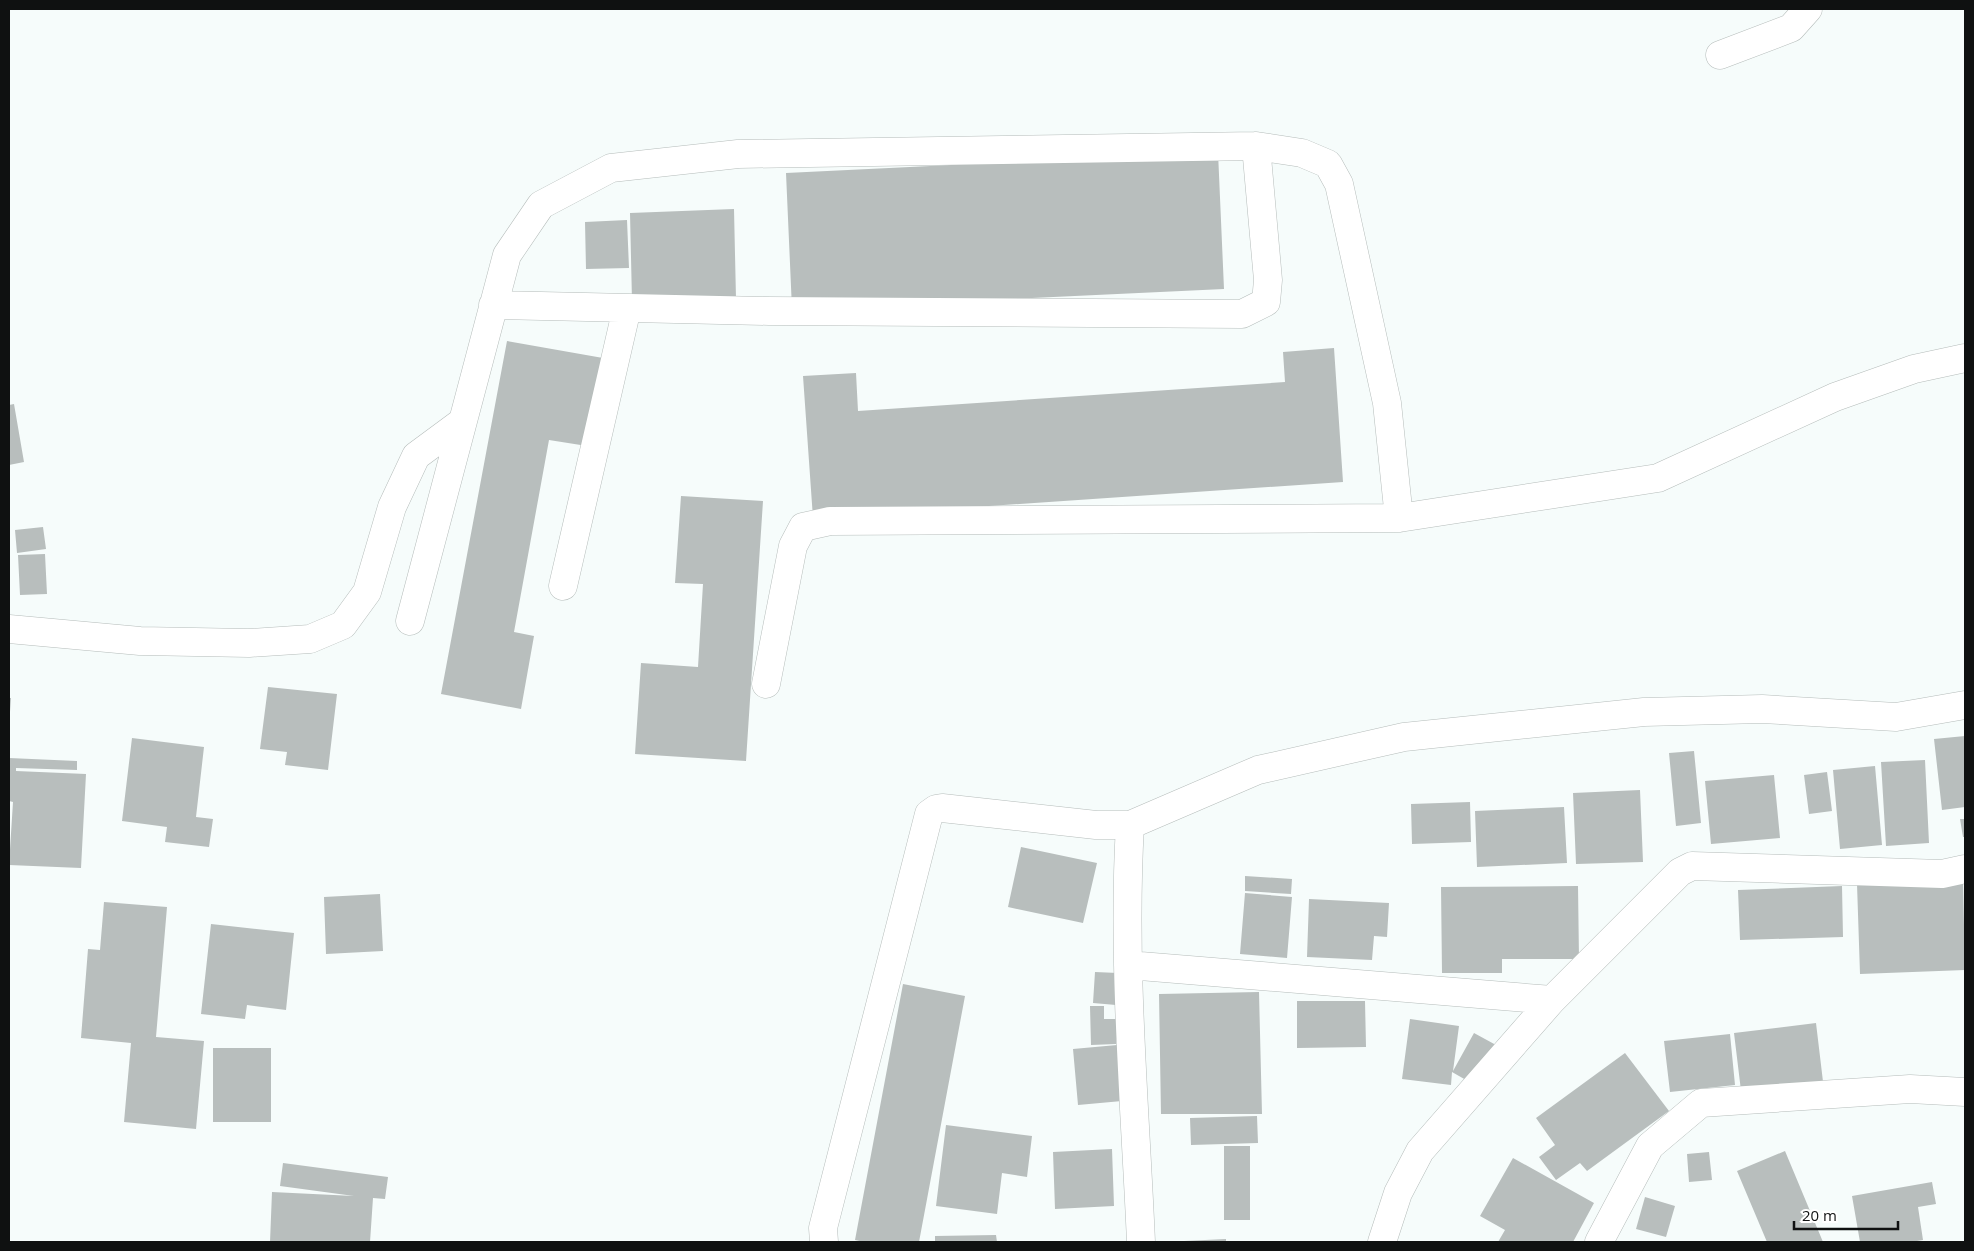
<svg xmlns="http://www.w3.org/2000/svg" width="1974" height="1251" viewBox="0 0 1974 1251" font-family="'Open Sans',sans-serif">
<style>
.building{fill:#b8bebd}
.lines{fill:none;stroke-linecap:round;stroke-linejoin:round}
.minor-casing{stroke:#b5bcba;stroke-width:29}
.minor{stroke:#fff;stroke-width:28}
</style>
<rect width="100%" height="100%" fill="#f6fcfb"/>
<path class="building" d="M1218,152L1224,289L792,309L786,173Z
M734,209L736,299L632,301L630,213Z
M627,220L629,268L586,269L585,222Z
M507,341L603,358L587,446L549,440L514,632L534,636L521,709L441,694Z
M1334,348L1343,482L813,518L803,376L856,373L858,411L1285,382L1283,352Z
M14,404L24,462L9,465V405Z
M681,496L763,501L746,761L635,754L641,663L698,667L703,584L675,583Z
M43,527L46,549L17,553L15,530Z
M45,554L47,594L20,595L18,555Z
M268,687L337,694L328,770L285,765L287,752L260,749Z
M9,698H11L10,712H9Z
M1965,736V807L1942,810L1934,739Z
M132,738L204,747L196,817L213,819L209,847L165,842L167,827L122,821Z
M1694,751L1701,823L1676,826L1669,753Z
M9,758L77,761V770L16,768V771L86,774L81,868L9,865L13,802L9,801Z
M1925,760L1929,843L1886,846L1881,762Z
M1875,766L1882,845L1840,849L1833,770Z
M1827,772L1832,811L1809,814L1804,775Z
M1774,775L1780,838L1711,844L1705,781Z
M1640,790L1643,862L1576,864L1573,793Z
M1470,802L1471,842L1412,844L1411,804Z
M1564,807L1567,863L1477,867L1475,811Z
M1960,819H1965V837H1963Z
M1021,847L1097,863L1083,923L1008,907Z
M1245,876L1292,879L1291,894L1245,891Z
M1963,880L1965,970L1860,974L1857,884Z
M1578,886L1579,959H1502V973H1442L1441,887Z
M1842,886L1843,937L1740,940L1738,890Z
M1245,893L1292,897L1287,958L1240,954Z
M380,894L383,951L326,954L324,897Z
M1309,899L1389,903L1387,937L1374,936L1372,960L1307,957Z
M104,902L167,907L156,1037L204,1041L196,1129L124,1122L131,1043L81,1038L88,949L100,950Z
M211,924L294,933L286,1010L247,1005L245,1019L201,1014Z
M1095,972L1118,973L1116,1005L1093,1003Z
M903,984L965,996L919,1242H864L855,1240Z
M1259,992L1262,1114H1161L1159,994Z
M1297,1001H1365L1366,1047L1297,1048Z
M1090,1006H1104V1019H1116V1044L1091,1045Z
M1410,1019L1459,1026L1453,1071L1474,1033L1496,1045L1473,1084L1452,1072L1451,1085L1402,1079Z
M1816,1023L1824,1090L1742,1099L1734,1033Z
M1730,1034L1735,1085L1670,1092L1664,1041Z
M1117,1045L1122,1101L1078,1105L1073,1049Z
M213,1048H271V1122H213Z
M1625,1053L1669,1111L1587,1171L1580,1163L1556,1180L1539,1157L1555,1145L1536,1118Z
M1257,1116L1258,1143L1191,1145L1190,1118Z
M946,1125L1032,1136L1027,1177L1002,1173L997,1214L936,1206Z
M1224,1146H1250V1220H1224Z
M1112,1149L1114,1206L1055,1209L1053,1152Z
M1785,1151L1823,1242H1767L1737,1171Z
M1709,1152L1712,1180L1689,1182L1687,1154Z
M1513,1158L1594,1203L1573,1242H1498L1505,1230L1480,1216Z
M283,1163L388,1177L385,1199L373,1198L370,1242H270L272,1192L354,1196L280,1186Z
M1932,1182L1936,1204L1918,1207L1923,1240L1911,1242H1860L1852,1196Z
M1645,1197L1675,1206L1666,1237L1636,1229Z
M996,1235L997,1242H935V1236Z
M1226,1239V1242H1184V1241Z"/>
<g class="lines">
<g class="minor-casing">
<path id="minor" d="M1720,55L1791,28L1808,9
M493,305L769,311L1242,314L1266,302L1268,280L1256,146
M563,586L627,308
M410,621L507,255L541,205L611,168L738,154L1256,146L1302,153L1328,164L1339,184L1387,403L1399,518
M9,629L140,641L249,643L310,639L343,625L367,592L392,507L416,456L462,422
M766,684L793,546L803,527L830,521L1399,518L1658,478L1835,397L1914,369L1965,358
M1130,825C1122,964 1135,1104 1141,1242
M1128,965L1552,1000
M824,1242L823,1228L929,814L936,809L942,808L1096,825H1130L1258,770L1404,737L1644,712L1762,709L1896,717L1965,705
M1382,1242L1398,1193L1420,1151L1552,1000L1680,872L1692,866L1942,874L1965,869
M1599,1242L1650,1146L1701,1103L1910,1089L1965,1092"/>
</g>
<use href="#minor" class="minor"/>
</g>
<rect width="1974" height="1251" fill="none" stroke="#0f1111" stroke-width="20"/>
<path d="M1794 1221v8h104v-8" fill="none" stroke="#0f1111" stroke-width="2.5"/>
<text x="1802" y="1221" font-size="15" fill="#0f1111" stroke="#ffffff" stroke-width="4" paint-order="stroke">20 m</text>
</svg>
